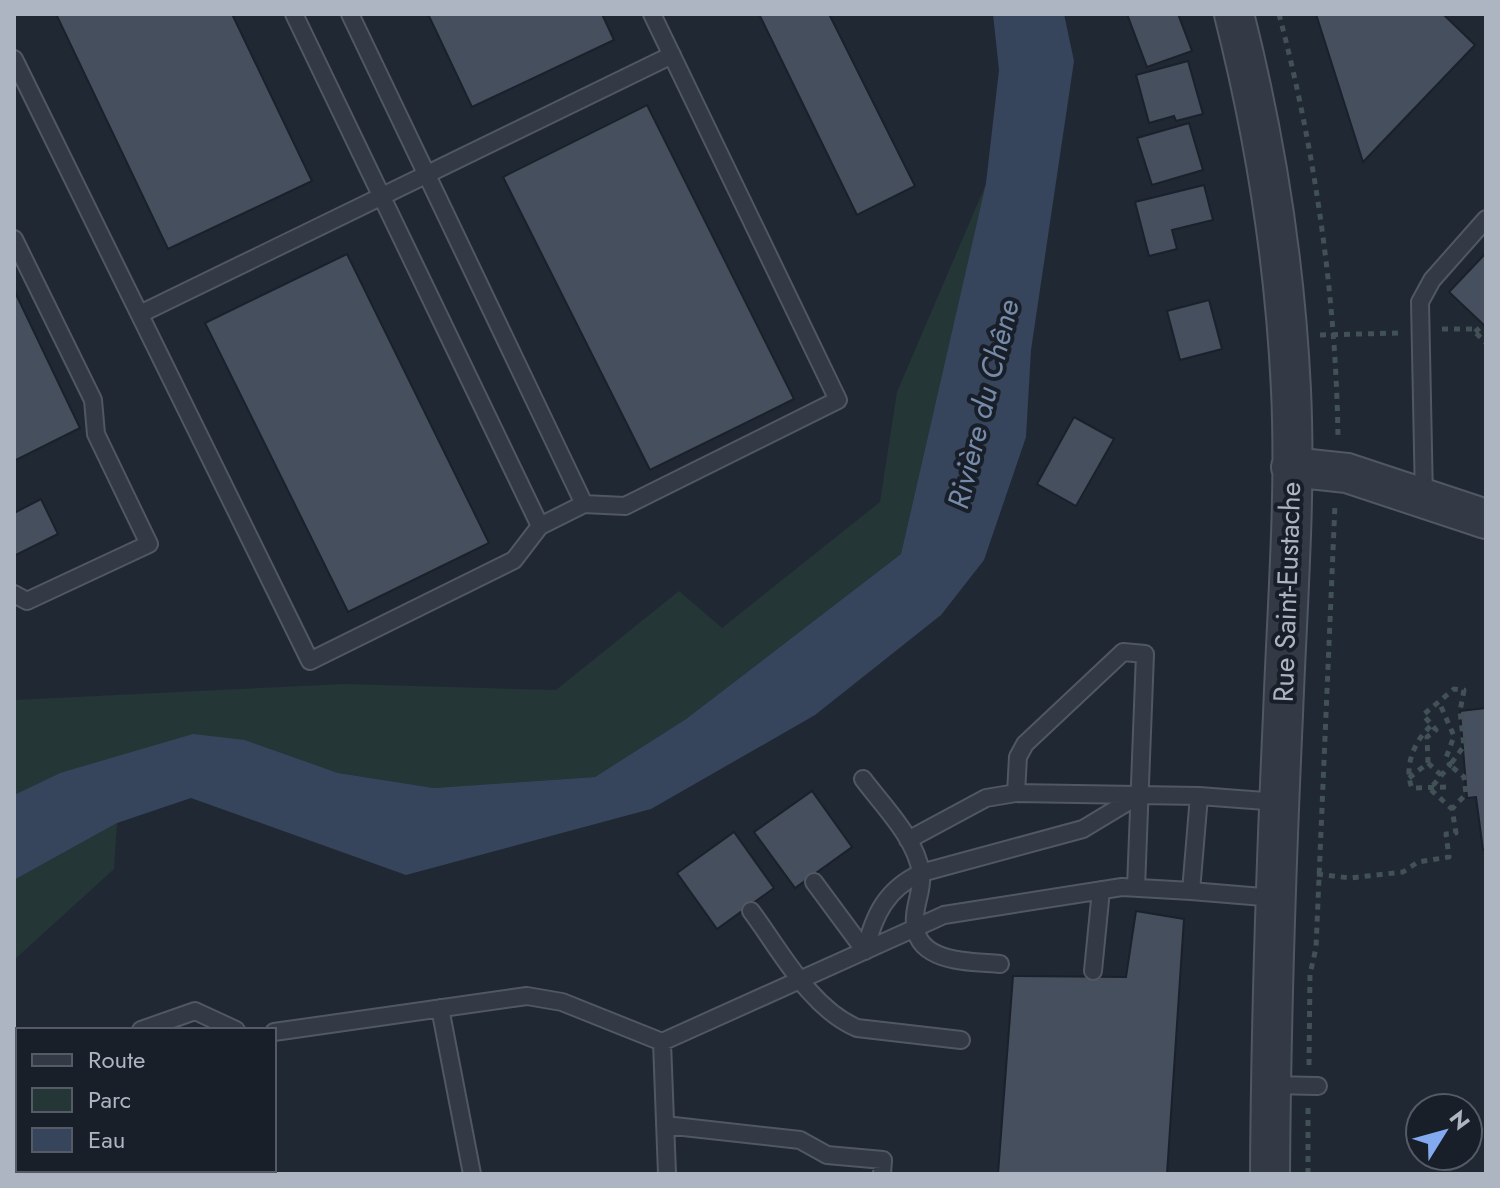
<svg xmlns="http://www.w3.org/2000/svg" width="1500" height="1188" viewBox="0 0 1500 1188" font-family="Jost,sans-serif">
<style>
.green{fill:#253637}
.water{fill:#36455c}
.building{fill:#464f5e;stroke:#1b212b;stroke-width:2}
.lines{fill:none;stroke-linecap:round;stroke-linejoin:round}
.service-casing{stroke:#515763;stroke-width:20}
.tertiary-casing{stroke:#515763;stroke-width:42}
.path{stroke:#415155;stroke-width:5;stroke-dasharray:6 6;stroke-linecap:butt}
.service{stroke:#333a45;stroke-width:16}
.tertiary{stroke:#333a45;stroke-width:38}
.labels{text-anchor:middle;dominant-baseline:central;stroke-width:8;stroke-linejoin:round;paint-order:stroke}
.street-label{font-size:28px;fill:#adb4c2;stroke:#191f29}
.water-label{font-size:30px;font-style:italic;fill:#768ba9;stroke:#191f29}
</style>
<rect width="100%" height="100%" fill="#202834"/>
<path class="green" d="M986,184L901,554L686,719L595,777L434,788L338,773L245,740L60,773L14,795V700L344,684L556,690L679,591L722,628L880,502L897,392Z
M117,823L114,869L14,960V880Z"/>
<path class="water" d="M993,14H1064L1074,61L1031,350L1026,437L984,560L941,615L815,715L651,809L406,875L191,798L117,823L14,880V795L60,773L193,734L245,740L338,773L434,788L595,777L686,719L901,554L986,183L999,70Z"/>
<path class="building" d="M56,14H232L312,181L168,249Z
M428,14H602L614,40L472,107Z
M759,14H834L830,16L915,186L857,215Z
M1127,14H1178L1192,51L1147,67Z
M1316,14H1443L1475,45L1363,162Z
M1188,61L1203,114L1176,121L1174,116L1149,123L1136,75Z
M647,105L794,399L650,470L503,177Z
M1189,123L1203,170L1152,185L1137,138Z
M1204,185L1213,220L1172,230L1177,249L1149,256L1135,202Z
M1486,253V327L1449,292Z
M347,254L489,543L348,612L205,323Z
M14,290L80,428L14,461Z
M1209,300L1222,349L1180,360L1167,311Z
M1074,417L1114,439L1076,506L1037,484Z
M41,499L58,534L14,556V513Z
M1486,708V850H1483L1476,797L1467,798L1460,711Z
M812,791L852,847L795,888L754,832Z
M734,832L774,888L717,929L677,873Z
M1136,911L1184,919L1167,1174H998L1013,976L1126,977Z"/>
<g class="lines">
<g class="service-casing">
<path id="service" d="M294,14L540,526L584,504L350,14
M14,59L310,661L514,560L540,526
M14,239L93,400L96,434L149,544L27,601L14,594
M140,314L672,55
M1424,499L1420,302L1432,280L1486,219
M584,504L625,506L838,400L652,14
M863,779C883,806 916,838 921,873C923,888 916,901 915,916C911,964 968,961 1000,964
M908,840L986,798L1016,793
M814,882L865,951
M1136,888L1145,654L1123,652L1025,744L1018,757L1016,793L1199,796
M1275,898L1191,891L1199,796L1279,802
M751,911C781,951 810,1008 857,1028L961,1040
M865,951C874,915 886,889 921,873L1083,829L1141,794
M1093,971L1101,890
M440,1008L472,1174
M141,1030L195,1011L236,1030
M274,1032L527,996L562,1002L662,1042
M14,1082L18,1081
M1270,1085L1318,1086
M665,1125L800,1140L827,1155L883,1160L882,1174
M177,1170L178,1174
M667,1174L662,1042L944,915L1122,887L1191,891"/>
</g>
<g class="tertiary-casing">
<path id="tertiary" d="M1234,14C1265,136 1285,264 1291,390C1296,498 1287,607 1283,715C1276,868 1271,1021 1270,1174
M1291,467L1347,473L1486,519"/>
</g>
<path class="path" d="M1279,14C1315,150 1336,297 1338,438
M1442,329H1472L1486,343
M1475,332L1483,325
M1320,335L1401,333
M1428,763L1441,775
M1409,778L1428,763L1427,737L1436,730L1432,725
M1446,787L1412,788C1403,767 1415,739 1432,725L1423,715L1454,689L1464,690L1460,711L1464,746L1450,765L1464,777L1466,794L1452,809
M1317,874L1350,878L1403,872L1418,862L1449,857L1446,834L1456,833L1452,809L1430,789L1450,765L1446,758L1454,736L1439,702
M1309,1065L1310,974L1316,948L1335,504
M1308,1174V1107"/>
<use href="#service" class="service"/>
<use href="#tertiary" class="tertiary"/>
</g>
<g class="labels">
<g class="street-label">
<text transform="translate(1287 592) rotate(-88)">Rue Saint-Eustache</text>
</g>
<g class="water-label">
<text transform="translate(983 404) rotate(-76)">Rivière du Chêne</text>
</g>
</g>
<rect width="1500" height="1188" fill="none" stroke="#adb4c2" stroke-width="32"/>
<rect x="16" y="1028" width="260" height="144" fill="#191f29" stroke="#545b66" stroke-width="2"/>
<rect x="32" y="1054" width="40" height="12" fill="#333a45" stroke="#545b66" stroke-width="2"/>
<text x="88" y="1068" font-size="24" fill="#adb4c2">Route</text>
<rect x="32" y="1088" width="40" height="24" fill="#253637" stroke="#545b66" stroke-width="2"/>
<text x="88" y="1108" font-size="24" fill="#adb4c2">Parc</text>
<rect x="32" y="1128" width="40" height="24" fill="#36455c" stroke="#545b66" stroke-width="2"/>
<text x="88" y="1148" font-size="24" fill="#adb4c2">Eau</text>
<g transform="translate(1444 1132) rotate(53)"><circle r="38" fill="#191f29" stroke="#545b66" stroke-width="2"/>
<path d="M0-6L14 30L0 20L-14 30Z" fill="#83aaf1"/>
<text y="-12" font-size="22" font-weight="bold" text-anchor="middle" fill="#adb4c2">N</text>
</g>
</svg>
